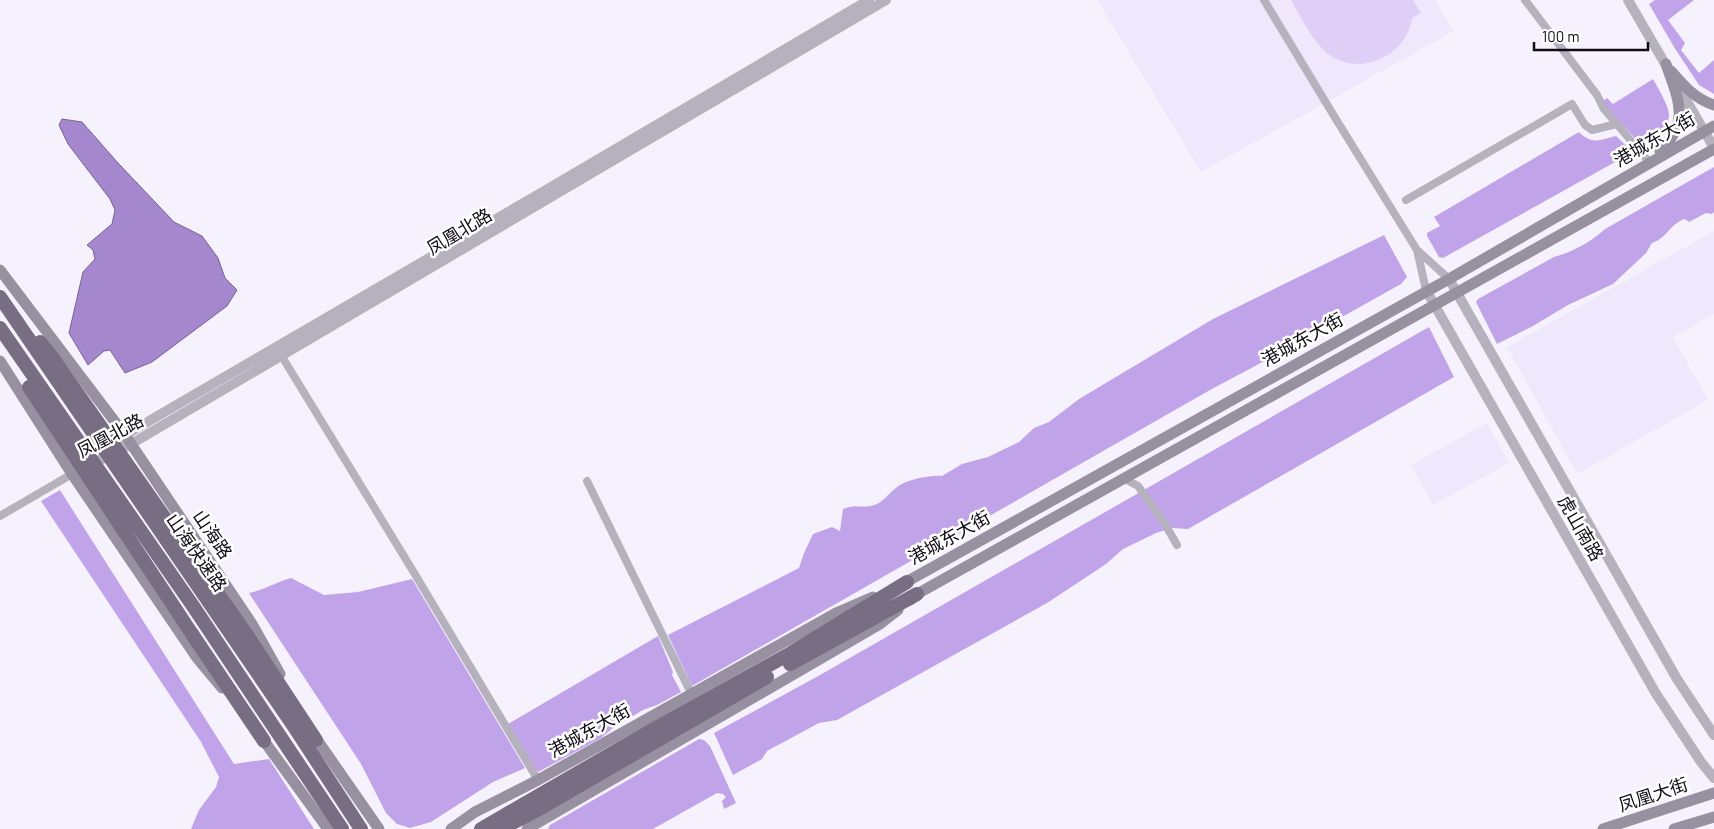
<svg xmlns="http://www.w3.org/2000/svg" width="1714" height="829" viewBox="0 0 1714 829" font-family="Barlow,'Noto Sans SC',sans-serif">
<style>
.built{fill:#efe7fc}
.green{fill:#dfcff7}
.forest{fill:#c1a3ea}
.water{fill:#a587cd;stroke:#786296}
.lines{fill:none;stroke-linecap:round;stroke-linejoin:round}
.minor{stroke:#b5b1bd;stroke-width:8}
.tertiary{stroke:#b5b1bd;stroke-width:10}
.secondary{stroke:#9790a1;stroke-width:11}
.trunk{stroke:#786e84;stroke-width:14}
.trunk-bridge{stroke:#786e84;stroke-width:14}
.labels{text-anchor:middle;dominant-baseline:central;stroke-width:5;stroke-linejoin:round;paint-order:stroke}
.street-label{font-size:18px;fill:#100c15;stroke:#fff}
</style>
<rect width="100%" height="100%" fill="#f6f2fd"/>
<path class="built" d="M1097,0H1435L1454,31L1201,172Z
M1714,231V314L1673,337L1708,400L1577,474L1507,347Z
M1487,423L1509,463L1433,505L1411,465Z"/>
<path class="green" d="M1291,0H1413L1421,13L1412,18C1407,57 1357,79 1326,52C1311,39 1301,17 1291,0Z"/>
<path class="forest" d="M1655,0H1694L1668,20L1685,43L1681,50L1699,73L1714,60V94L1699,85L1674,47L1649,4Z
M1653,79C1658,88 1669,106 1669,115C1668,129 1655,145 1641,145L1602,102L1607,98L1613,104Z
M1579,132C1592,145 1600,140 1616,136L1631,150L1626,156L1443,258L1439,257L1427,236V233L1440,226L1434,217Z
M1714,167V212L1712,214L1706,213L1689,222L1685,219C1669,224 1668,238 1652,243L1646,253L1613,284L1568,305L1533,326L1497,344L1476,302L1478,299L1554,257C1573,252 1591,242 1605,229Z
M1384,235L1407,277L1401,284L1333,322L1321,325L1298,337L1274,356L1210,390L692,686L668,635L799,568L804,553L813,534L832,527L840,531L843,509C857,504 859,508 871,506C883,504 890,491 900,485C910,479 931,475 942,476L962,464L988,457L1019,442L1034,428L1049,422L1079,399L1213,319Z
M1429,327L1454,377L1188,529L1172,528L1156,533L1123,549L1106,564L1047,603L837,720L819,723L767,751L762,759L733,775L714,733L820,675Z
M60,490L234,764L269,759L314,829H191L199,810L216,787L219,777L201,742L41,501Z
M291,578L324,595L358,592L412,579L525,768L493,782L431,822L410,828L397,824L386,813L361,764L249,593C264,590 276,582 291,578Z
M658,636L673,672L672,675L681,692L657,705L643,710L613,728L601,738L538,772L515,740L508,724Z
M699,739L704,740L710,746L736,803L724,809L722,801L726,797L723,794L717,793L653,829H548L550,825Z"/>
<path class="water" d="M62,119L82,122L118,163L174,222L202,236L218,258L225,278L237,290L227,306L152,362L125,373L110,350L104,351L88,365L69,333L83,272L95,259L93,250L87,245L112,224L115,210L110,199L68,144L59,125Z"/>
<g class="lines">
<path class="minor" d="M1264,0L1334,116L1417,250L1426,290
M1525,0L1597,95L1604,109L1650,163
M1406,200L1572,104L1585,125L1592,130L1617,124
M1417,250L1449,279
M281,355L413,571L538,780
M1125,479L1138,486L1165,524L1177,545
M587,481L691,693
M0,516L72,474"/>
<path class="tertiary" d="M1628,0L1714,148
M1449,279L1677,679L1714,735
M1426,290L1655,692L1701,762L1714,778
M109,447L125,435L534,197L869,0
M88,466L131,444L886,0"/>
<path class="secondary" d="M1671,71C1684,86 1695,99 1714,105
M1660,151C1691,122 1678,99 1666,64
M0,270L125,435L252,624L280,674
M0,361L72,474L197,658L222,688
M899,586L1449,279L1714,126
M910,600L917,594L1714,149
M259,734L328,829
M313,734L379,829
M451,829L475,812L538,780L836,613L873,597
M527,829L880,624L898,610
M1603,829L1714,793
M1674,829L1714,817"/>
<path class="trunk" d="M192,634L264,741
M247,635L316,740
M790,664L917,594
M481,829L652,730L791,653L907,582
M501,829L539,809L767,677"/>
<path class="trunk-bridge" d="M0,297L293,725L361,829
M0,328L193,606L342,829
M40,342L52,357L247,635
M29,387L192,634"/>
</g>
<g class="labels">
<g class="street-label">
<text transform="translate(1654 139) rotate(-30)">港城东大街</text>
<text transform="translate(459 231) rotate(-31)">凤凰北路</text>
<text transform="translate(1302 339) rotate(-29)">港城东大街</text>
<text transform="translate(110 435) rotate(-28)">凤凰北路</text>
<text transform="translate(1581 528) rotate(60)">虎山南路</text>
<text transform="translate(213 534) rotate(56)">山海路</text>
<text transform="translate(949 537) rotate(-29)">港城东大街</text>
<text transform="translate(197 552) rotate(55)">山海快速路</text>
<text transform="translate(589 730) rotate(-29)">港城东大街</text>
<text transform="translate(1653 794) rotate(-18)">凤凰大街</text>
</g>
</g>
<path d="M1534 42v8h114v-8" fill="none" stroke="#100c15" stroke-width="2.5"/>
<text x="1542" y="42" font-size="15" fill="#100c15" stroke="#ffffff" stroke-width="4" paint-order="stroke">100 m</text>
</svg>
